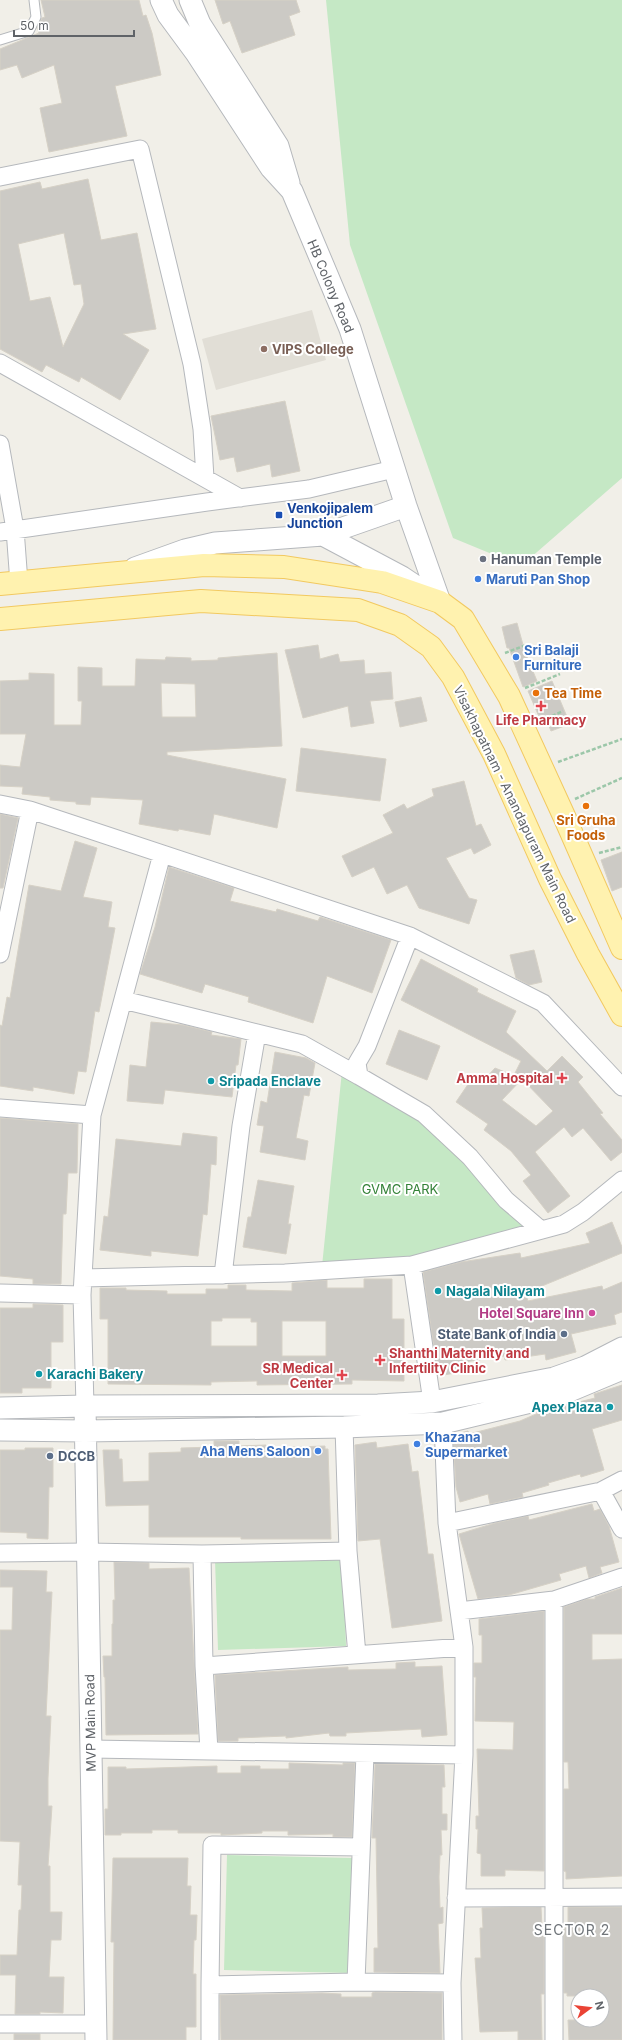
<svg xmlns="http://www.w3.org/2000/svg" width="622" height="2040" viewBox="0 0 622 2040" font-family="Inter,sans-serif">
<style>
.education{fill:#e1ded6}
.green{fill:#c5e8c5}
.building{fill:#cccac5;stroke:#d6d1c6;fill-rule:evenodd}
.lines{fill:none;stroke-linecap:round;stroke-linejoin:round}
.service-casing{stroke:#b5b8bc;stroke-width:11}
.minor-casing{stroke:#b5b8bc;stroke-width:19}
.tertiary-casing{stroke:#b5b8bc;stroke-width:23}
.primary-casing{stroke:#f2c960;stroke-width:24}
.path{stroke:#9cc7a9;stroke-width:2.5;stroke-dasharray:4 2;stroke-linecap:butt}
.service{stroke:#fff;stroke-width:9}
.minor{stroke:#fff;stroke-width:17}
.tertiary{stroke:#fff;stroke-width:21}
.primary{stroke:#fff2af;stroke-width:22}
.education-dot{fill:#8d6e63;stroke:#fff;stroke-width:1.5}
.transit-dot{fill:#1a4fb4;stroke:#fff;stroke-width:1.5}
.worship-dot{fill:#6b7280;stroke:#fff;stroke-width:1.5}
.shop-dot{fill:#3f7fe0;stroke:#fff;stroke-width:1.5}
.food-dot{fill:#e8710a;stroke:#fff;stroke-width:1.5}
.health-dot{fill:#e0444e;stroke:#fff;stroke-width:1.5}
.culture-dot{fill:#0f9aa8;stroke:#fff;stroke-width:1.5}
.hotel-dot{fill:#d1479c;stroke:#fff;stroke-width:1.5}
.service-dot{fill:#5c6f8a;stroke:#fff;stroke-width:1.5}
.labels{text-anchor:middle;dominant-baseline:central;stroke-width:4;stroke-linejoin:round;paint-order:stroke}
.street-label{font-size:13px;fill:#5f6368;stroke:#fff}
.education-label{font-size:13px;font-weight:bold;fill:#785e54;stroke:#fff;text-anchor:start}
.transit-label{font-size:13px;font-weight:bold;fill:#164399;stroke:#fff;text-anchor:start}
.worship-label{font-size:13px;font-weight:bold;fill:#5b616d;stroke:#fff;text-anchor:start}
.shop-label{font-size:13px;font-weight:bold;fill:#366cbe;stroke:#fff;text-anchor:start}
.food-label{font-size:13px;font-weight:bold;fill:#c56008;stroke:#fff;text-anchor:start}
.health-label{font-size:13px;font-weight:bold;fill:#be3a42;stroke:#fff;text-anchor:end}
.culture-label{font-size:13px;font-weight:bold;fill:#0d838f;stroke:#fff;text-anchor:start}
.park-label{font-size:13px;fill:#348238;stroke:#fff}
.hotel-label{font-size:13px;font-weight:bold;fill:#b23c85;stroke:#fff;text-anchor:end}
.service-label{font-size:13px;font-weight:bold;fill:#4e5e75;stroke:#fff;text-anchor:end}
.neighbourhood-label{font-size:14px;letter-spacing:1px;fill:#70757a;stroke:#fff}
</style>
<rect width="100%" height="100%" fill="#f1efe8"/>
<path class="education" d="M312,310L326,360L216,390L202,339Z"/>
<path class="green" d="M326,0H622V478L521,566L453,538L350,245Z
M342,1071L421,1115L535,1229L423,1257L322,1266Z
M343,1557L346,1646L218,1650L215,1560Z
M227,1855L353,1858L351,1973L224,1970Z"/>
<path class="building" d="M41,0H139L143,16L146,15L152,33L161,75L115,86L127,136L49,152L40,108L62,103L54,65L22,78L17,65L0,70V49L39,33L37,28L42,18L45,17Z
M215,0H296L300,12L289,16L295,35L242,53L230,21L223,24Z
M88,179L101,240L137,233L156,329L123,334L149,350L120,400L81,377L79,382L46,365L42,372L0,349V191L40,182L42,189ZM64,233L74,285L81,284L84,304L63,347L50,297L30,301L18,244Z
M285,401L300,471L272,477L270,464L237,472L234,457L220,460L211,416Z
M517,623L525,652L537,681L523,687L509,648H507L502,627Z
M318,645L320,659L338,654L340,662L364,660L365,674L391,672L393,699L370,701L374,723L351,727L348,706L303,718L285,650Z
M277,653L282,746L167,752V755L286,779L277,828L214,814L210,835L179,829L178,831L139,824L143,800L91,797L90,805L76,804V802L50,800V797L22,794L23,787L0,786V765L20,767L26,734H0V681L29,680V673L54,674V725H81L82,701H78V667L102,668V686H135L136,659L165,660L166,657L191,658V661L218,660V658ZM161,683L195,684L196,717H162Z
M552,681L570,724L551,731L545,717L540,719L528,691Z
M421,697L427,721L400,727L395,702Z
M301,748L386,759L380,801L296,791Z
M464,781L476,826L481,824L491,845L474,854L471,848L446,858L469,898L477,900L469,924L419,908L407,885L387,894L374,867L352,877L342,856L393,833L383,815L404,804L407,809L434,796L432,789Z
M0,814L18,818L3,888H0Z
M75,841L97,848L83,897L112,902L108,927L115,928L99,1012L95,1011L86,1072L78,1071L74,1094L33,1087V1091L0,1086V1025L2,1026L7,997L10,998L29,885L61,891Z
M622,852V887L612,891L601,860Z
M169,867L234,888L230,901L276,912L277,909L318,921L320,917L391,940L372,993L327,976L313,1023L248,1002L249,997L205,984L202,993L140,974L155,927Z
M534,950L542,982L529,985L516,978L510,955Z
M421,959L478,989L477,992L516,1011L506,1032L547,1071L562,1056L583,1077L578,1082L603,1113L600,1114L622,1140V1152L611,1161L583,1128L572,1137L564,1127L535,1152L570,1196L548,1213L523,1181L531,1175L511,1151L484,1130L488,1124L456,1102L475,1074L484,1080L495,1068L520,1078L515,1073L521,1061L401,1000ZM522,1079L553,1111L536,1126L502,1100Z
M151,1022L183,1025L212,1032L211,1035L241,1039L238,1065H236L232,1097L165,1090L163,1104L127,1101L130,1065L146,1067Z
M399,1030L440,1046L427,1080L386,1064Z
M275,1052L306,1058L315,1063L309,1096L304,1095L296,1138L308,1141L305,1160L260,1152L264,1126L257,1125L261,1101L267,1103Z
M0,1118L78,1124L77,1173H68L66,1214H63L61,1284H33V1279L0,1276Z
M183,1133L217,1137L216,1165L211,1164L207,1215L203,1214L198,1256L151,1251V1256L100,1250L104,1216L108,1217L116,1139L181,1146Z
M258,1180L294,1186L288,1224H291L286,1254L243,1247L248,1217H251Z
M612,1222L622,1247V1253L525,1293L528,1301L602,1286L603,1290L622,1282V1312L614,1315L616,1324L571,1334L576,1352L546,1360L545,1354L505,1360L504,1356L465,1362L467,1371L438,1376L423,1272L461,1262L520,1253L521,1258L590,1243L586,1233Z
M364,1279H392V1319H404V1381L352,1380V1384L257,1385V1381L211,1382V1385L108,1384V1319H100V1288H126V1290L167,1291V1294H206V1289H228V1285H246V1290L292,1291V1283L327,1280V1288H364ZM222,1318H251V1322H257V1346H211V1321H222ZM282,1321H326V1356H282Z
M33,1304L63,1305V1342H51V1388H22V1393H0V1308H33Z
M622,1385V1420L592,1429L604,1470L581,1477L580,1474L548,1483L549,1485L522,1493L523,1497L490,1504L488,1494L460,1502L456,1487L453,1435L468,1431L469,1434L520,1421L543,1411L595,1398L594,1394Z
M214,1441H239V1446L266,1445L267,1448L325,1446V1449H328L331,1539H241V1537H149V1505L106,1506L103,1450H119V1459H122L123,1482L149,1481V1453L181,1452V1448L214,1447Z
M376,1442L377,1448L408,1444L412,1472L418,1471L428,1554H433L442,1621L392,1628L380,1539L358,1541L355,1445Z
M25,1448H53V1487H49L48,1539L27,1538V1533L0,1532V1450H25Z
M592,1504L594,1511L600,1509L609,1526L619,1562L600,1567L602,1573L589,1578L586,1566L559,1574L561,1580L509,1595L478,1599L459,1534L495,1523L528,1516L529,1520Z
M114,1562L149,1563V1569L189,1568L198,1734L106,1735L105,1677H104L103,1656H112V1624H113V1600H115Z
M0,1570L47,1571L46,1592H52L46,1716H51L48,1778V1806H52L48,1866H50V1912H62L61,1940H51L49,1977H64L63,2013L40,2012V2014H15L16,1975H0V1955H17L19,1910H21L22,1885H18L20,1842L0,1841V1630H12L13,1587H0Z
M622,1588V1634H592V1660L622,1659V1876L566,1879V1872L564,1871V1789H569L568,1762H564V1607L587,1599H595V1597Z
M544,1611V1871L505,1870V1876H481V1854L477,1853L478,1829H476V1816H479L477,1749L513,1750L514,1722L475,1721L476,1677H474V1663H482V1635H479V1619Z
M415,1662V1667L442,1666L447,1735L422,1737L421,1729L346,1733V1736H330L329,1733L286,1738V1736L238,1738V1741H218L215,1675L348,1667V1670L396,1669V1663Z
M289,1763L343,1765V1763H355L352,1837H333V1834L288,1835V1831H262V1833L221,1835V1833H178V1830H152V1833H121V1835H105V1809H108V1767H126V1769L217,1766V1773H241V1766H260V1769H289Z
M375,1764L444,1765L445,1787H442V1814H447V1830H441L442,1855H440L439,1877L440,1908L443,1907V1923L438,1924L440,1973L374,1972V1948H378L376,1838H372Z
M113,1858H188L187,1886H191L190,1915H197L196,1940H194L193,1974H196V2027H186V2040H113L114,1942H111Z
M541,1907L542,1928H544V1994H541L542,2040H518V2031L480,2032L475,1958H481L480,1928H483L482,1908Z
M568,1907H622V2040H569L568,2020H603L602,1996H567V1993H564V1927H568Z
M322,1993L341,1994V1997H372V1993L375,1992L442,1993V2040H221L220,1995Z
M14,2034H40V2040H14Z"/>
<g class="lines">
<g class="service-casing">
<path id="service" d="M0,40L29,31L36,17L34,0"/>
</g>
<g class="minor-casing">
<path id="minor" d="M0,177L140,149L192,364L202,429L205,478
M0,363L240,498
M0,444L15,529L19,583
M0,532L207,502L309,489L394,469
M0,804L30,810L410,936L543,1003L622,1087
M410,936L367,1046L357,1063L359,1076L424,1114L470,1157L506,1200L541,1230
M0,954L30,810
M123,1000L302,1044L359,1076
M0,1108L92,1115L82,1295L85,1406
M92,1115L162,854
M412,1265L432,1402
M223,1275L241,1126L257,1033
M83,1278L285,1273L412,1265L564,1224L583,1212L622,1180
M0,1293L82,1295
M443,1423L447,1523L464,1647V1755L452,1983L453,2040
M601,1491L622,1529
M447,1523L601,1491L622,1480
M348,1551L357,1655
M0,1553L87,1552L202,1554L204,1666L464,1647
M202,1554L348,1551L344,1427
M459,1611L554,1600
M204,1666L209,1751
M91,1749L464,1755
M456,1898L622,1897
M356,1982L452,1983
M210,1985L212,1845L361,1847
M0,2024H96
M210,2040V1985L356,1982L365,1754
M554,2040V1600L622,1577"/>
</g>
<g class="tertiary-casing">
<path id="tertiary" d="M161,0L168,15L196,53L271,168L292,191L350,329L406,506L440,602
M190,0L200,24L278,146L289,183
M323,535L402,577L426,593
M135,568L185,550L215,543L323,535L406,506
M85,1406L96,2040
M0,1408L85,1406L378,1405L432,1402L554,1378L585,1367L622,1348
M0,1430L85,1431L344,1427L443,1423L560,1395L622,1369"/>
</g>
<g class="primary-casing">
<path id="primary" d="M0,584L204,565L284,567L382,582L440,602L463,619L509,696L564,816L622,948
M0,619L201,601L358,610L400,625L431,647L453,677L494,754L550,879L588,954L622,1015"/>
</g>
<path class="path" d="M505,653L526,645
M525,688L560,674
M541,721L563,711
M558,762L622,739
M575,799L622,778
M599,853L622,847"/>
<use href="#service" class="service"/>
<use href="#minor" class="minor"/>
<use href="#tertiary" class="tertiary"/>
<use href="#primary" class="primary"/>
</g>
<circle class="education-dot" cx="264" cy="349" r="4"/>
<rect class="transit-dot" x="275" y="511" width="8" height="8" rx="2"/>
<circle class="worship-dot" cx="483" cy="559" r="4"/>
<g class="shop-dot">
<circle cx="478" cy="579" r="4"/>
<circle cx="516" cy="657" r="4"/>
<circle cx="417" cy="1444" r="4"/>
<circle cx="318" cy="1451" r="4"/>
</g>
<g class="food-dot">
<circle cx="536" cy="693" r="4"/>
<circle cx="586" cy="806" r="4"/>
</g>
<g class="health-dot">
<path d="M539 700h4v4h4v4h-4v4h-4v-4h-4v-4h4z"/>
<path d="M560 1072h4v4h4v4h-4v4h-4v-4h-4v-4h4z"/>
<path d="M378 1354h4v4h4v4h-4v4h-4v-4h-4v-4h4z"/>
<path d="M340 1369h4v4h4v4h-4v4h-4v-4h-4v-4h4z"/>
</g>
<g class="culture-dot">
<circle cx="211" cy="1081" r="4"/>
<circle cx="438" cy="1291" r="4"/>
<circle cx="39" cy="1374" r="4"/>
<circle cx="610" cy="1407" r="4"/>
</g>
<circle class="hotel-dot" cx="592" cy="1313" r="4"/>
<g class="service-dot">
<circle cx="564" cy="1334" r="4"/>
<circle cx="50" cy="1456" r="4"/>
</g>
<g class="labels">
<g class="street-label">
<text transform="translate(331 286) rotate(67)">HB Colony Road</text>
<text transform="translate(515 804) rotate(64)">Visakhapatnam - Anandapuram Main Road</text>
<text transform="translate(90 1723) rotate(-91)">MVP Main Road</text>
</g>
<g class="education-label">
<text x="272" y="349">VIPS College</text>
</g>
<g class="transit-label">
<text x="287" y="508">Venkojipalem<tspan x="287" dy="15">Junction</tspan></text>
</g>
<g class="worship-label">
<text x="491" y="559">Hanuman Temple</text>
</g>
<g class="shop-label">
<text x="486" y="579">Maruti Pan Shop</text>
<text x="524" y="650">Sri Balaji<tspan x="524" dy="15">Furniture</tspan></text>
<text x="425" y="1437">Khazana<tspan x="425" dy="15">Supermarket</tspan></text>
<text x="310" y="1451" text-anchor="end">Aha Mens Saloon</text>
</g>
<g class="food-label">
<text x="544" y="693">Tea Time</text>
<text x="586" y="820" text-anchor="middle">Sri Gruha<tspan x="586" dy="15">Foods</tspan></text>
</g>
<g class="health-label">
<text x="541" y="720" text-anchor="middle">Life Pharmacy</text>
<text x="553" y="1078">Amma Hospital</text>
<text x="389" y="1353" text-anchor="start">Shanthi Maternity and<tspan x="389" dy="15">Infertility Clinic</tspan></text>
<text x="333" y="1368">SR Medical<tspan x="333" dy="15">Center</tspan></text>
</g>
<g class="culture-label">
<text x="219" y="1081">Sripada Enclave</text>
<text x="446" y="1291">Nagala Nilayam</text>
<text x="47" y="1374">Karachi Bakery</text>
<text x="602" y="1407" text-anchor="end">Apex Plaza</text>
</g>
<g class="park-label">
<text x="400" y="1189">GVMC PARK</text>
</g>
<g class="hotel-label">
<text x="584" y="1313">Hotel Square Inn</text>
</g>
<g class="service-label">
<text x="556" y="1334">State Bank of India</text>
<text x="58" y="1456" text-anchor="start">DCCB</text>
</g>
<g class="neighbourhood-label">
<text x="572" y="1929">SECTOR 2</text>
</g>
</g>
<g transform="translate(590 2008) rotate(75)"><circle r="19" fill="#ffffff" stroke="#bfc1c3"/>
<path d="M0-3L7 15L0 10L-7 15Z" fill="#ea4335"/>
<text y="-6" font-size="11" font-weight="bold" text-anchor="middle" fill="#5f6368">N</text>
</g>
<path d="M14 30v6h120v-6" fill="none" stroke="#5f6368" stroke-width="2"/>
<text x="20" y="30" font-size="12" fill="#5f6368" stroke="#ffffff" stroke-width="3" paint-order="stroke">50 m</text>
</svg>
